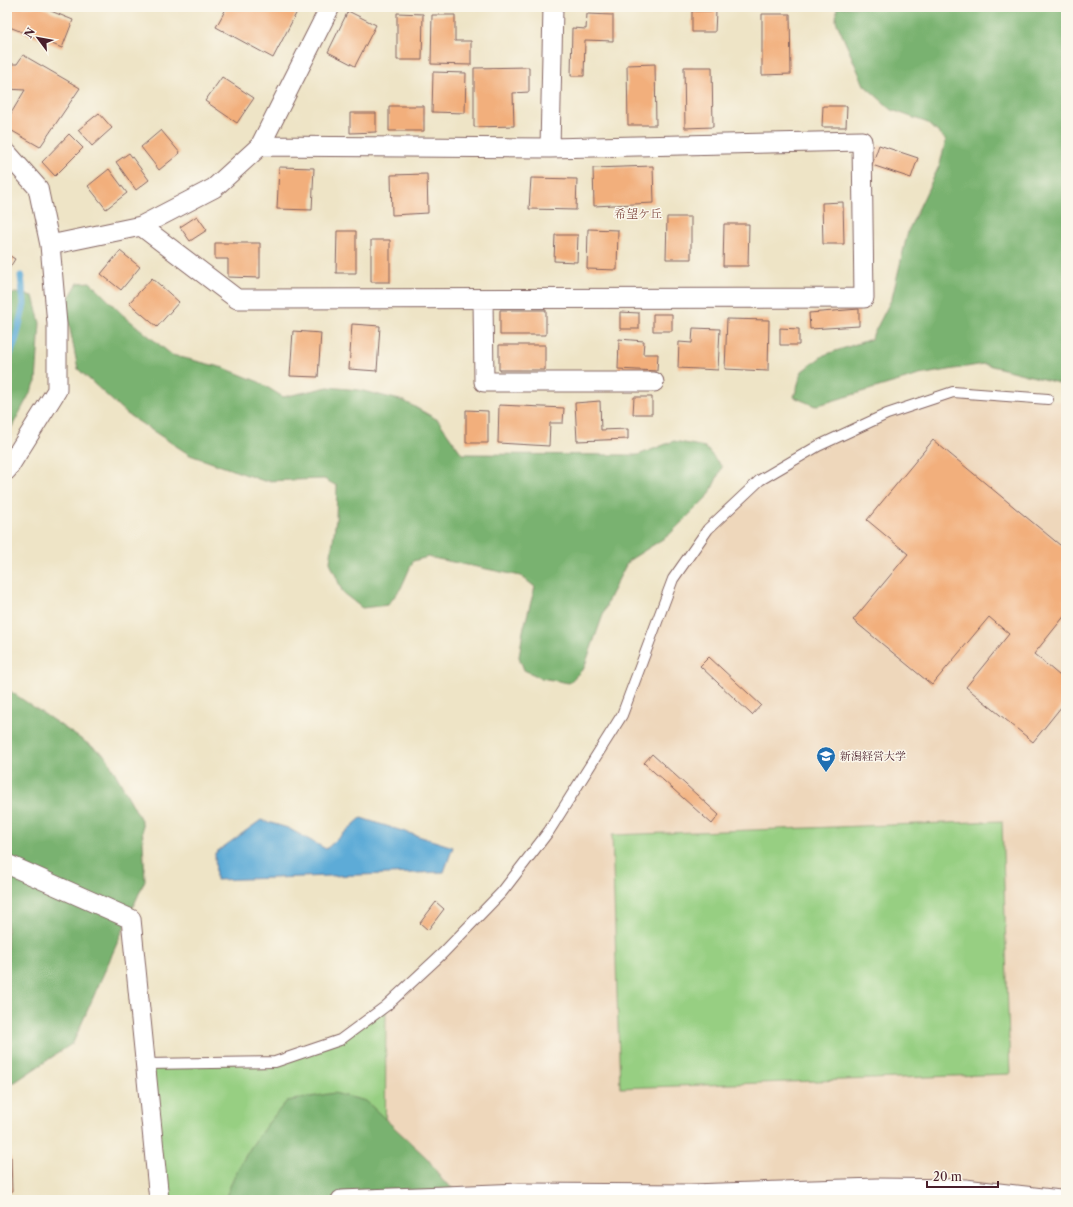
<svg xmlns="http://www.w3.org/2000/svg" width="1073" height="1207" viewBox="0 0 1073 1207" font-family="'Libre Caslon Text','Noto Serif JP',serif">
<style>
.built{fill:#eed7bb}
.green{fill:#97cf82;stroke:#707756}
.forest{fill:#79b270;stroke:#62684e}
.water{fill:#5dabd7;stroke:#546581}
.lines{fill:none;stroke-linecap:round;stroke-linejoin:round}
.stream{stroke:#5dabd7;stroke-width:7}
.building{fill:#f2af7c}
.service-casing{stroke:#836461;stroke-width:12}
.minor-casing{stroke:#836461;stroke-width:21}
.service{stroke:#fff;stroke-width:10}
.minor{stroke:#fff;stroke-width:19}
.labels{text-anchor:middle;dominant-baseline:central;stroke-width:3;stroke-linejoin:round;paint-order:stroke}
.poi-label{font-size:11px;fill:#4a1f2b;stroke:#fbf7ec;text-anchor:start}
.neighbourhood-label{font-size:12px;fill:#855147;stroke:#fbf7ec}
</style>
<rect width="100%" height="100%" fill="#fbf7ec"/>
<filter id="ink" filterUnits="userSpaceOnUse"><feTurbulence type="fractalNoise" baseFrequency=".025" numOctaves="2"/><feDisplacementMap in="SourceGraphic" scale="8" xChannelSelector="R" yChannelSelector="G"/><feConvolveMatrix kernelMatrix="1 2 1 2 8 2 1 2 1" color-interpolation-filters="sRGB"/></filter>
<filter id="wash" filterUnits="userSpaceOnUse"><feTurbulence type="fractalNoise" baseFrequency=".012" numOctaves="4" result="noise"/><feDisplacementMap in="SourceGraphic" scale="16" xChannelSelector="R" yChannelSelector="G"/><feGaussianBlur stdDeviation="0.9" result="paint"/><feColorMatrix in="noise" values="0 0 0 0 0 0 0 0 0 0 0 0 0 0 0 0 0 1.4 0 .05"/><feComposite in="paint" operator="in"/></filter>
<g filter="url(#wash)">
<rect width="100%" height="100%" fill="#eee4c6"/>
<path class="built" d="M953,392L1066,402V1200L965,1189L385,1197L386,1006L502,892L622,715L673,579L708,529L760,480L818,446Z"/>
<path class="green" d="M1002,821L1010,1074L620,1088L612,835Z
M386,1006L385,1197L341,1200H159L146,1064L275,1062L340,1041Z"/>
<path class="forest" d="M837,7H1066V385L984,364L919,375L815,406L794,397L802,371L824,355L871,339L892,298L908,231L940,164L946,140L928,123L892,110L864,85L836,21Z
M90,282L123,315L172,355L224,368L259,382L283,397L328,387L359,390L404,401L438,420L462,454L638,455L674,441L705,447L722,467L709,495L669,535L628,561L609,598L584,668L569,683L541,678L524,670L519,657L523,631L535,587L521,576L428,557L413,561L401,588L388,605L362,608L343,593L330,562L336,519L337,486L324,479L264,481L190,455L127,414L78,369L65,304L78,283Z
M15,293L33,296L40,323L36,382L7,436V297Z
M7,689L106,756L142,822L145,880L73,1043L15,1082L7,1083Z
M334,1093L366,1101L428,1159L443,1181L468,1200H225C237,1163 261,1130 287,1101Z"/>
<path class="water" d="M361,818L453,847L444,872L216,880L215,853L261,820L288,828L326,849Z"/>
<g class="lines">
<path class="stream" d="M7,362L16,338L24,304L21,276"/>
</g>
<g id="blocks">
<path class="building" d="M7,7H41L73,20L62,48L7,26Z
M227,7H299V8L273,58L216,27Z
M348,11L376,25L355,66L328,52Z
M692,11H716L715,32H692Z
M397,13L423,14L422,60H397Z
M587,14L613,15V41L585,40L584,76H571L572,28L586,29Z
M762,14H790L791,74L762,75Z
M432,15H455V41H471V65L431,64Z
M23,55L80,88L40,147L7,128V120L25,90L7,89V64H17Z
M655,64L656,125H628L627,65Z
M529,67V92L513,93L514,126L474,127V68Z
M684,67H712L713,127L685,128Z
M433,72L466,73L465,113L432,112Z
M222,77L254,98L237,123L205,101Z
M389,106H424V131H389Z
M823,106H847L846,127H822Z
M99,113L112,128L92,146L78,130Z
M350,113H376V132L350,133Z
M161,130L180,153L159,170L141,147Z
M69,134L83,148L55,176L42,162Z
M879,145L918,158L911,178L872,165Z
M129,153L149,180L136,190L116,162Z
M653,166L654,203L594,206L593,168Z
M279,167L314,168L312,210L277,209Z
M109,169L127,193L106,209L88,186Z
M427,174L428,213L392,215L391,175Z
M531,178L577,179L576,210L529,209Z
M843,202L844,244H823L822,203Z
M197,216L207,230L190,241L180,227Z
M667,217H691V259H666Z
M724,224H749L748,266H723Z
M588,229L618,230L617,270L587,269Z
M337,231H356V273H336Z
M555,235H578L577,262L554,261Z
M371,240H390V282H371Z
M215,243H260V278L228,277V259H215Z
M120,251L140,267L121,290L101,274Z
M7,254L15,259L7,272Z
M152,278L179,302L157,327L129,303Z
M859,309V326L810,329L809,313Z
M500,310H546V335H500Z
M620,312L639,313V329H620Z
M653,314H672V331H653Z
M727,319L769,320L768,371L725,369Z
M352,324L380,326L377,371L349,369Z
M693,328L720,329L718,370L678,368L679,342L692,343Z
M780,328L799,329V345H780Z
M293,331L321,333L318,377L290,376Z
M619,339L644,341L643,354H658L657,371L618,369Z
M499,345H545V370H499Z
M634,397H652V414H633Z
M600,401L601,430L628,429V439L577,441L575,403Z
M499,405L564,408L563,423H550L549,446L498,443Z
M466,410L488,411V443H466Z
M933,440L1066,550V614L1034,654L1066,681V701L1033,742L966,687L1009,634L989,617L932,685L853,620L908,554L867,520Z
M709,657L761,705L752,715L700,666Z
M652,754L719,815L712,824L644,763Z
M436,902L444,909L428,930L420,923Z
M11,1157L12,1192H7V1158Z"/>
</g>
</g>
<g filter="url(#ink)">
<use href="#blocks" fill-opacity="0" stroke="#836461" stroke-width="1"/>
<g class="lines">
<g class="service-casing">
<path id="service" d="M146,1064L275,1062L340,1040L386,1006L443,953L502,892L549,831L622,715L673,579L708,529L760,480L818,446L887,414L953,392L1048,399"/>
</g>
<g class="minor-casing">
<path id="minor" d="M550,148L553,7
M7,153L38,188L50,245L57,324V390L7,470
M141,226L237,299L864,298L862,141L550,148L260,146
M50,245L141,226L214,188L260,146L330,7
M483,299L484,382H654
M7,864L131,919L159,1200
M341,1200L520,1193L690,1194L877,1188L965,1189L1060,1200"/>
</g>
<use href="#service" class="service"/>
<use href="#minor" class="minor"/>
</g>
</g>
<defs>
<g id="university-pin" transform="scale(1)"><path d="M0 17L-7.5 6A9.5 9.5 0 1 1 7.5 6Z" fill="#1f6fb2" stroke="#fbf7ec"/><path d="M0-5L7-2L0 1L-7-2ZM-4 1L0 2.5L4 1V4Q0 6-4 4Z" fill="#fff"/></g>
</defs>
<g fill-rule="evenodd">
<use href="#university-pin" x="826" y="756"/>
</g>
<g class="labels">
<g class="poi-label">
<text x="840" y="756">新潟経営大学</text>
</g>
<g class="neighbourhood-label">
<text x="638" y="213">希望ケ丘</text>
</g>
</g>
<rect width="1073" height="1207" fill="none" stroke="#fbf7ec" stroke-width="24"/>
<g transform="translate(38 38) rotate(302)" stroke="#fbf7ec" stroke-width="3" paint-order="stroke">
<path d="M0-3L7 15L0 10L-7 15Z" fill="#4a1f2b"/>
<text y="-6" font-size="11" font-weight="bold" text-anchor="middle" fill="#4a1f2b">N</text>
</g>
<path d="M927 1181v6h71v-6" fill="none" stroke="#4a1f2b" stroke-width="2"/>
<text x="933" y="1181" font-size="12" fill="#4a1f2b" stroke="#fbf7ec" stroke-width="3" paint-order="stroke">20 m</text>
</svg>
